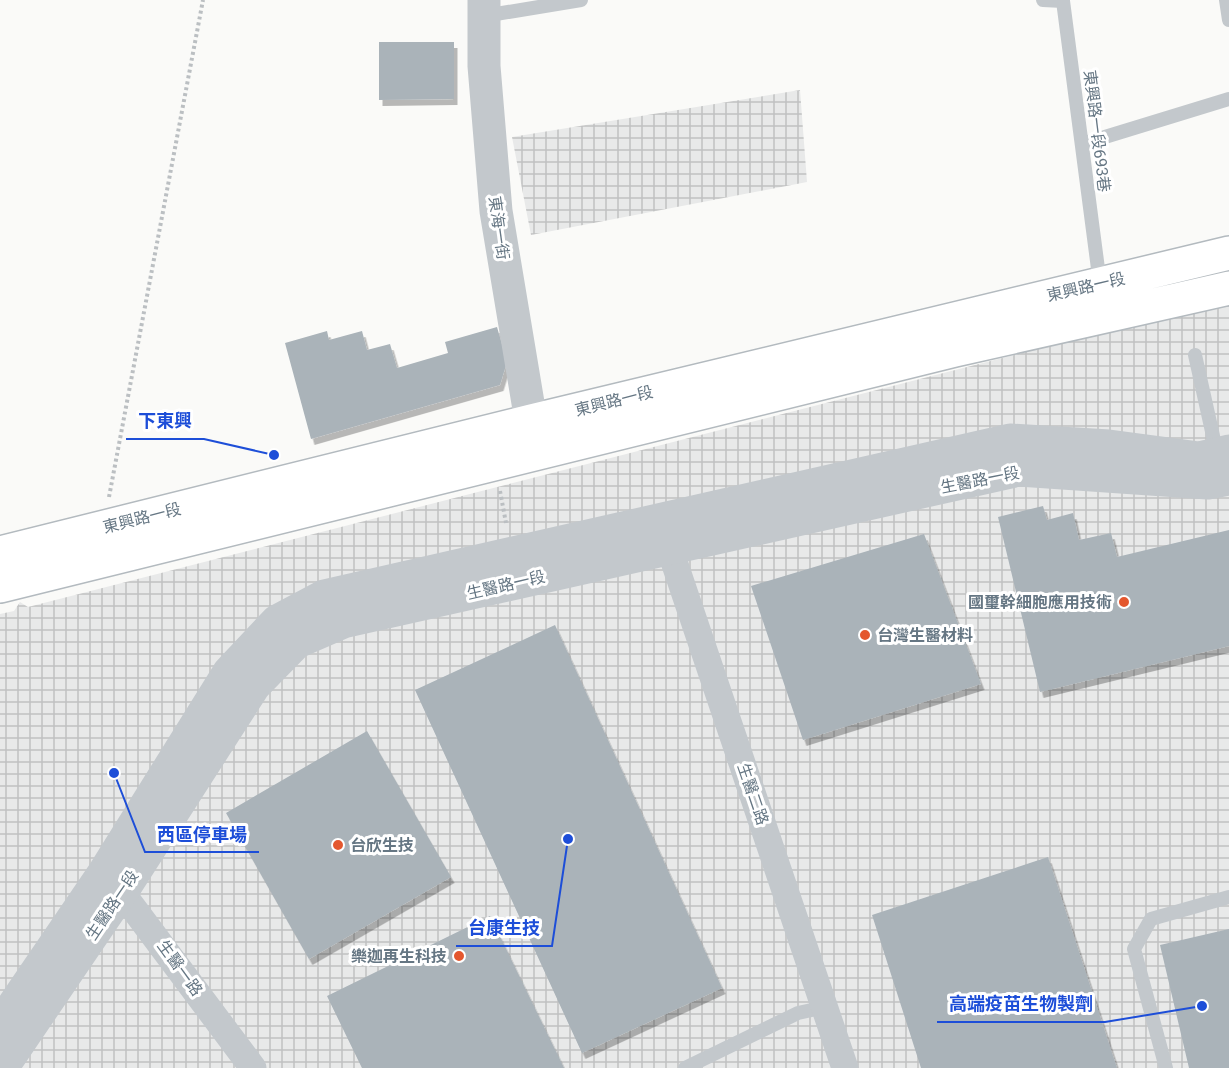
<svg xmlns="http://www.w3.org/2000/svg" width="1229" height="1068" viewBox="0 0 1229 1068" font-family="Roboto,'Noto Sans TC',sans-serif">
<style>
.industrial{fill:url(#industrial-grid)}
.building{fill:#aab3b9;filter:url(#shadow)}
.lines{fill:none;stroke-linecap:round;stroke-linejoin:round}
.secondary-casing{stroke:#b3babf;stroke-width:36}
.path{stroke:#bbbfc2;stroke-width:4;stroke-dasharray:3 3;stroke-linecap:butt}
.service{stroke:#c3c8cc;stroke-width:14}
.minor{stroke:#c3c8cc;stroke-width:27}
.tertiary{stroke:#c3c8cc;stroke-width:33}
.secondary{stroke:#fff;stroke-width:33}
.poi-dot{fill:#e4572e;stroke:#fff;stroke-width:2}
.labels{text-anchor:middle;dominant-baseline:central;stroke-width:6;stroke-linejoin:round;paint-order:stroke}
.street-label{font-size:16px;fill:#657683;stroke:#fff}
.poi-label{font-size:16px;font-weight:bold;fill:#657683;stroke:#fff;text-anchor:end}
.leader{fill:none;stroke:#1d4ed8;stroke-width:2}
.callout-dot{fill:#1d4ed8;stroke:#fff;stroke-width:2}
.callout-label{font-size:18px;text-anchor:middle;font-weight:bold;fill:#1d4ed8;stroke:#fff;stroke-width:6;stroke-linejoin:round;paint-order:stroke}
</style>
<defs>
<pattern id="industrial-grid" width="8" height="8" patternUnits="userSpaceOnUse" patternTransform="scale(1.5)"><rect width="8" height="8" fill="#e8e9e9"/><path d="M0 4h8M4 0v8" fill="none" stroke="#c0c1c2"/></pattern>
<filter id="shadow"><feDropShadow dx="3.5" dy="6" stdDeviation="0" flood-color="#0004"/></filter>
</defs>
<rect width="100%" height="100%" fill="#fafaf8"/>
<path class="industrial" d="M800,90L807,182L531,235L512,137Z
M1229,300V1068H0V614L14,611L20,602L28,607Z"/>
<path class="building" d="M379,42H454V99L379,100Z
M497,327L507,362L500,385L311,439L285,343L327,331L329,340L362,331L367,350L390,344L397,368L448,353L445,342Z
M1043,506L1047,520L1073,513L1079,540L1111,533L1117,557L1229,530V646L1040,692L998,517Z
M924,534L981,684L803,740L751,586Z
M555,625L722,988L582,1053L415,690Z
M367,731L451,877L309,959L226,813Z
M1048,857L1117,1068H921L872,915Z
M490,916L564,1068H362L327,996Z
M1229,929V1068H1189L1160,945Z"/>
<g class="lines">
<g class="secondary-casing">
<path id="secondary" d="M0,553L531,421L1229,253
M0,586L955,350L1229,288"/>
</g>
<path class="path" d="M500,491L506,523
M109,497L203,0"/>
<path class="service" d="M1043,0L1063,1L1100,284
M1226,0L1229,20
M484,16L581,0
M1082,144L1229,99
M1195,355L1217,454
M685,1068L798,1013L825,1007
M1166,1068L1134,949L1151,919L1229,897"/>
<path class="minor" d="M663,529L845,1068
M110,877L253,1068"/>
<path class="tertiary" d="M484,0V66L496,211L531,421L540,448
M0,1025L105,871L229,672L277,621L324,596L1010,440L1109,446L1199,458L1229,451
M2,1068L123,890L254,686L297,642L343,622L1019,470L1208,483L1229,479"/>
<use href="#secondary" class="secondary"/>
</g>
<g class="poi-dot">
<circle cx="1124" cy="602" r="6"/>
<circle cx="865" cy="635" r="6"/>
<circle cx="338" cy="845" r="6"/>
<circle cx="459" cy="956" r="6"/>
</g>
<g class="labels">
<g class="street-label">
<text transform="translate(1097 131) rotate(83)">東興路一段693巷</text>
<text transform="translate(499 228) rotate(82)">東海一街</text>
<text transform="translate(1086 287) rotate(-13)">東興路一段</text>
<text transform="translate(614 401) rotate(-14)">東興路一段</text>
<text transform="translate(980 480) rotate(-11)">生醫路一段</text>
<text transform="translate(142 518) rotate(-14)">東興路一段</text>
<text transform="translate(506 585) rotate(-13)">生醫路一段</text>
<text transform="translate(753 794) rotate(71)">生醫二路</text>
<text transform="translate(112 905) rotate(-56)">生醫路一段</text>
<text transform="translate(180 968) rotate(54)">生醫一路</text>
</g>
<g class="poi-label">
<text x="1112" y="602">國璽幹細胞應用技術</text>
<text x="877" y="635" text-anchor="start">台灣生醫材料</text>
<text x="350" y="845" text-anchor="start">台欣生技</text>
<text x="447" y="956">樂迦再生科技</text>
</g>
</g>
<path class="leader" d="M274 455L204 439H126M114 773L145 852H259M568 839L552 946H456M1202 1006L1105 1022H937"/>
<g class="callout-dot">
<circle cx="274" cy="455" r="6"/>
<circle cx="114" cy="773" r="6"/>
<circle cx="568" cy="839" r="6"/>
<circle cx="1202" cy="1006" r="6"/>
</g>
<g class="callout-label">
<text x="165" y="427">下東興</text>
<text x="202" y="841">西區停車場</text>
<text x="504" y="934">台康生技</text>
<text x="1021" y="1010">高端疫苗生物製劑</text>
</g>
</svg>
